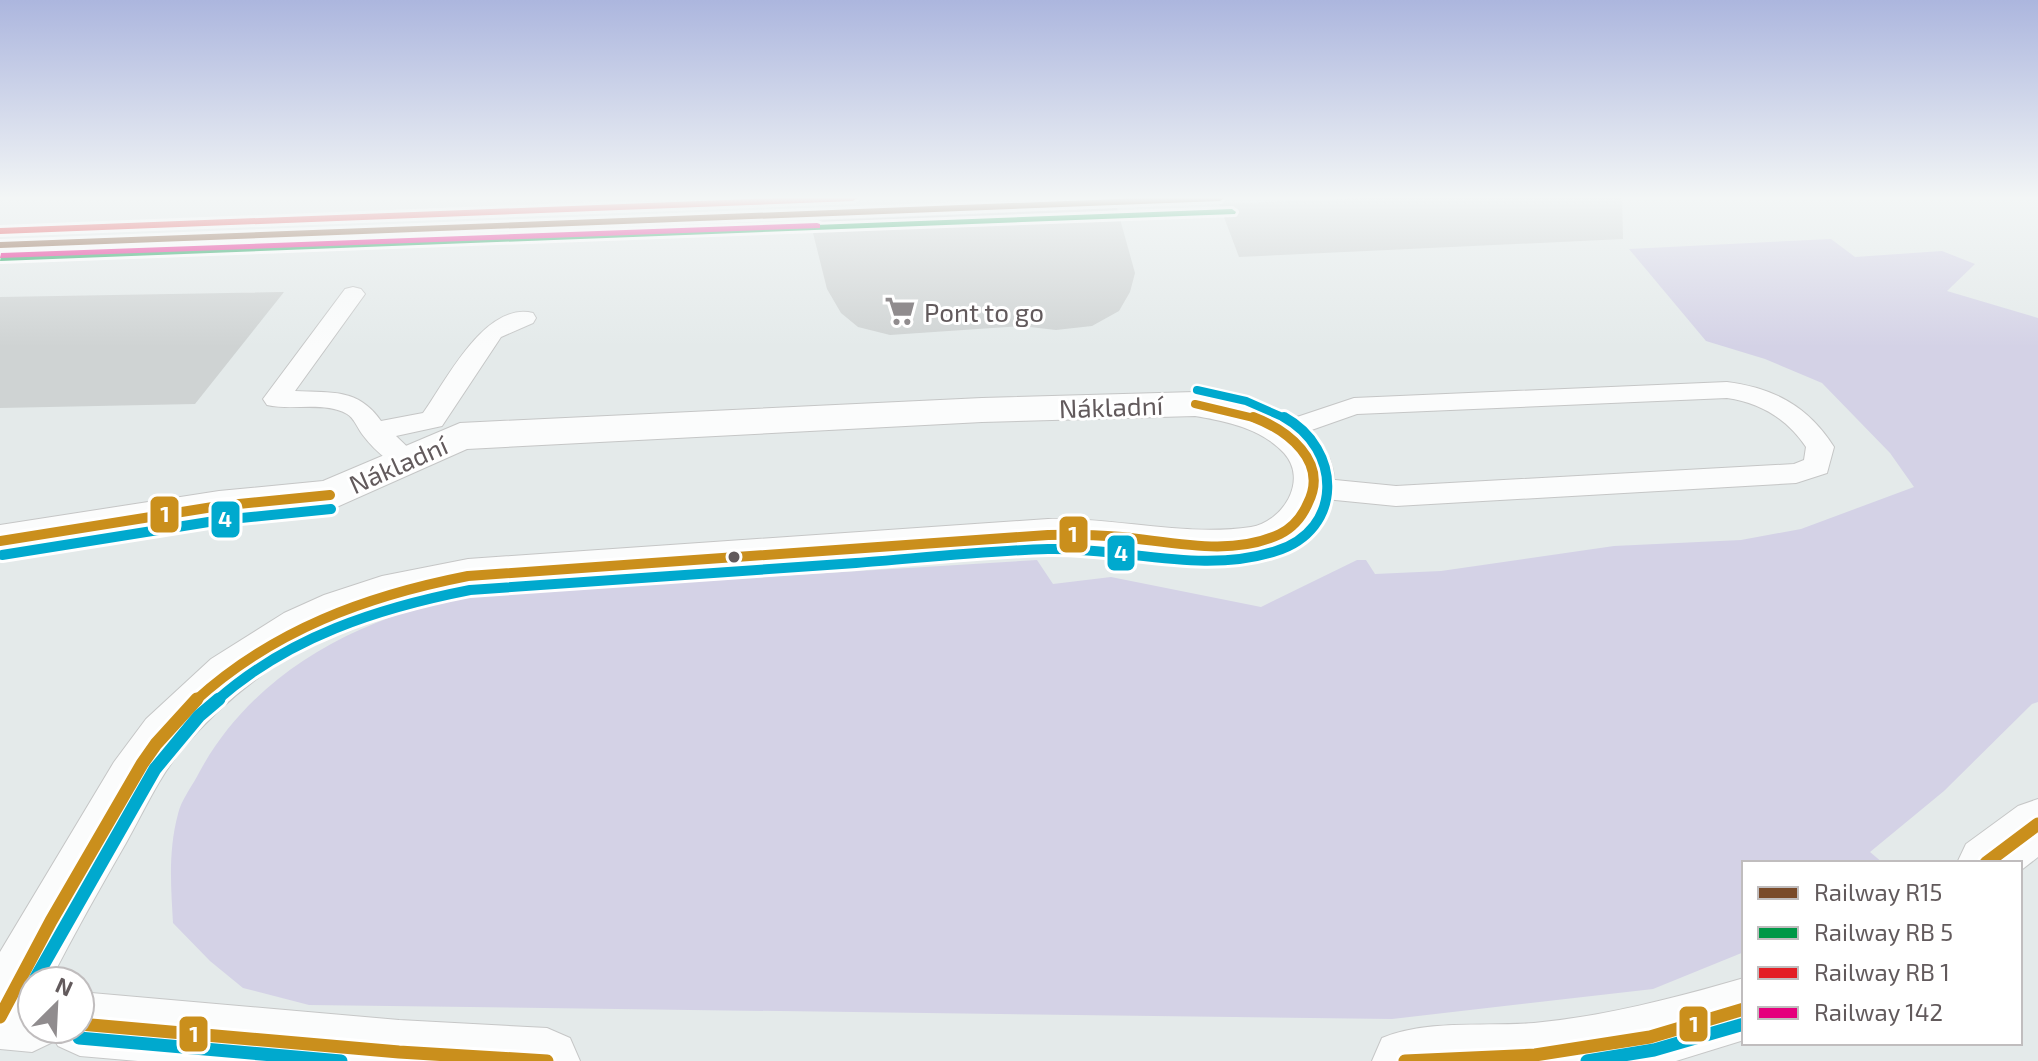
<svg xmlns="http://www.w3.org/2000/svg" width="2038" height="1061" viewBox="0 0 2038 1061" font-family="'Exo 2',sans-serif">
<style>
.green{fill:#d4d2e6}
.building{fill:#cfd3d3}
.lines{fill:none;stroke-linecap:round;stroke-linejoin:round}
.lane-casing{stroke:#c5c6c6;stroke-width:2}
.street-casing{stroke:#c5c6c6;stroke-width:2}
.secondary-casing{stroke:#c6c7c7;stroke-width:2}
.lane{fill:#fbfcfc;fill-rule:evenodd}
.street{fill:#fbfcfc;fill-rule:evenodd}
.secondary{fill:#fbfcfc;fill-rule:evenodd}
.bus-1-far2-casing{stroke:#fff;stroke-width:13}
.bus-1-far1-casing{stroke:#fff;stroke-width:16}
.bus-1-casing{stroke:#fff;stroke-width:19}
.bus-2-far2-casing{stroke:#fff;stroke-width:13}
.bus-2-far1-casing{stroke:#fff;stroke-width:16}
.bus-2-casing{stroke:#fff;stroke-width:19}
.bus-1-far2{stroke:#ca8f1c;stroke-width:8}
.bus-1-far1{stroke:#ca8f1c;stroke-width:10}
.bus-1{stroke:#ca8f1c;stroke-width:13}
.bus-2-far2{stroke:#00a9ce;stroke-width:8}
.bus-2-far1{stroke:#00a9ce;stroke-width:10}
.bus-2{stroke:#00a9ce;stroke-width:13}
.rail-1-casing{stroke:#fff;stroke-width:6}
.rail-2-casing{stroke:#fff;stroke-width:6}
.rail-3-casing{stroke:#fff;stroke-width:6}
.rail-4-casing{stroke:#fff;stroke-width:6}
.rail-1{fill:#7a4b2a;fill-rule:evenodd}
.rail-2{fill:#009847;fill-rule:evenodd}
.rail-3{fill:#e31e25;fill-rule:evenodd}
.rail-4{fill:#e5007d;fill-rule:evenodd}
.bus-dot{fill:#625a5c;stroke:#fff;stroke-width:3}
.labels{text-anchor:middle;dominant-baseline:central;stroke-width:6;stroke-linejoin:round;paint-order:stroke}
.poi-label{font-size:26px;fill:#625a5c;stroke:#fff;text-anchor:start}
.street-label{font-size:26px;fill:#625a5c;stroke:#fff}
.line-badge{stroke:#fff;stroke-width:3}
.badge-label{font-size:22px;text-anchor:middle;font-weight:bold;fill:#fff}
</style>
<rect width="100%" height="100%" fill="#e4eaea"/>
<path class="green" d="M1831,239L1855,257L1942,251L1975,264L1947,291L2038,318V702L2032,704L1944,791L1870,852L1883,863H1744V952L1653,989L1392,1019L309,1005L243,988L210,961L173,923C171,887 168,851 178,814C181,800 193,785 200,771C256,668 370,611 483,594L1037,560L1053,584L1111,577L1261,607L1357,560H1366L1375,574L1441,571L1614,546L1741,540L1801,529L1914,487L1890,453L1822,383L1765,359L1706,341L1629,249Z"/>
<path class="building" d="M1364,198H1622L1623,239L1239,257L1219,204Z
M1117,208L1135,273L1130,292L1119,311L1092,326L1056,330L1021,326L890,335L858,327L841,313L827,289L810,221Z
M284,292L195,404L0,408V297Z"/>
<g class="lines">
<g class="lane-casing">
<path id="lane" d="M353,287L361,289L365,294L295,391C332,393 358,388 381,421L423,413C446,381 485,301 533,313L536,318L533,323L501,337L442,426L396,436L421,460L417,467C396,472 374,450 362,434C357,427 354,418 347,414C324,401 292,411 267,405L263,399L345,289Z
M1727,382C1774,388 1808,406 1834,447L1827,473L1796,483L1396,506L1315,498L1305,495L1301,488L1305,481L1315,478L1396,486L1794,464L1804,460L1806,447C1787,419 1761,403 1727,398L1357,414L1283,440L1273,437L1269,431L1273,425L1354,398Z"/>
</g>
<g class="street-casing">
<path id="street" d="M1195,392C1243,399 1318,412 1332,467C1336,480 1335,496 1329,509C1319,527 1306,543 1286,550C1209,576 1127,548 1048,550L468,593C353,611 258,660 182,749C159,777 144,811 126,843C100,888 74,934 50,981H32V1019L22,1039L0,1049V952L114,762L146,719L211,659L284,613L324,595L382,576L468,559L1048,519C1115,517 1184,537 1251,527C1282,522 1309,481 1284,453C1262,429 1226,421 1195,416L982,422L467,449L330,510L219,521L0,557V525L219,491L323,481L460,423L982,398Z"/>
</g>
<g class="secondary-casing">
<path id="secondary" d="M2038,799V857L2020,871V863H1957L1966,844L2018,806Z
M1744,978V1040L1676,1061H1372L1382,1038C1429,1019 1484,1027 1534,1023C1606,1016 1675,998 1744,978Z
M0,985L32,988V1029H80V992L399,1020L547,1028L570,1038L580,1061H138L80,1056L58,1046L55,1041L32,1052L0,1049Z"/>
</g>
<use href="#lane" class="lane"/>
<use href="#street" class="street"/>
<use href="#secondary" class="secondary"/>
<g class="bus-1-far2-casing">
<path id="bus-1-far2" d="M1195,404L1258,419"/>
</g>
<g class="bus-1-far1-casing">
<path id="bus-1-far1" d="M0,541L219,506L330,495
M195,701C273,630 366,596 468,576L1048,535C1073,534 1097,535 1122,537C1172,542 1232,557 1280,534C1294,527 1302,517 1308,503C1329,461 1287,430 1253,417"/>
</g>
<g class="bus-1-casing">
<path id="bus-1" d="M1986,863L2038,824
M0,1017L51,921L142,764L156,744L197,699
M80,1024L399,1052L547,1061
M1405,1061L1535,1055L1650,1037L1744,1009"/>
</g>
<g class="bus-2-far2-casing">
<path id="bus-2-far2" d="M1197,390L1246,401L1287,419"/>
</g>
<g class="bus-2-far1-casing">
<path id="bus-2-far1" d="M2,555L221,520L331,509
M216,701C288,637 378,608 470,590C599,581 727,572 856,563C920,558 984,551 1048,549C1124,547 1202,575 1276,551C1344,530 1342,449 1284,417"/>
</g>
<g class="bus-2-casing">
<path id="bus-2" d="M34,981L155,769L199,716L219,699
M79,1038L341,1061
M1587,1061L1654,1050L1744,1024"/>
</g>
<use href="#bus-1-far2" class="bus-1-far2"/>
<use href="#bus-1-far1" class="bus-1-far1"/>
<use href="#bus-1" class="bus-1"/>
<use href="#bus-2-far2" class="bus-2-far2"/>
<use href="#bus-2-far1" class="bus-2-far1"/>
<use href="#bus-2" class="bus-2"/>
<g class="rail-1-casing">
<path id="rail-1" d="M1144,198H1224L1220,201L0,248V242Z"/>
</g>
<g class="rail-2-casing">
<path id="rail-2" d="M1232,209L1236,212L1235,214L0,261L1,256Z"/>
</g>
<g class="rail-3-casing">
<path id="rail-3" d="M777,198H857L853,201L0,234V228Z"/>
</g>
<g class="rail-4-casing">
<path id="rail-4" d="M817,223L820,224V228L0,258L1,253Z"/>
</g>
<use href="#rail-1" class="rail-1"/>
<use href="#rail-2" class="rail-2"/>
<use href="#rail-3" class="rail-3"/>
<use href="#rail-4" class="rail-4"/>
</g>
<linearGradient id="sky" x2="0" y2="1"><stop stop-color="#acb6de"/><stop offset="0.57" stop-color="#f3f6f6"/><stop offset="1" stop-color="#f3f6f6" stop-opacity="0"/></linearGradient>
<rect width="2038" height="347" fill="url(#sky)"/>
<defs>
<g id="supermarket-bare" transform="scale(2.4)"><path d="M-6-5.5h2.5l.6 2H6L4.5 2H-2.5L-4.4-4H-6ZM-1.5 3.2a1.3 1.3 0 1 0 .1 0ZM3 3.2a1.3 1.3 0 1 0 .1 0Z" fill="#908c8e" stroke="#fff" stroke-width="2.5" paint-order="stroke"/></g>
</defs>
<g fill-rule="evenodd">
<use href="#supermarket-bare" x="900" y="311"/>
</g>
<circle class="bus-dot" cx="734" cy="557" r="7"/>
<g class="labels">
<g class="poi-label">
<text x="924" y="311">Pont to go</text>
</g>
<g class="street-label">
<text transform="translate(1111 406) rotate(-2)">Nákladní</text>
<text transform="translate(398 464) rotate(-24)">Nákladní</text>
</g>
</g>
<g class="line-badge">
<rect x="149" y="495" width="31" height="39" rx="8" fill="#ca8f1c"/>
<rect x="210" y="500" width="31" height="39" rx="8" fill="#00a9ce"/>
<rect x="1058" y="515" width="31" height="39" rx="8" fill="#ca8f1c"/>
<rect x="1106" y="534" width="30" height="38" rx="8" fill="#00a9ce"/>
<rect x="1678" y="1005" width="31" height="38" rx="8" fill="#ca8f1c"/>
<rect x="178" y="1015" width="31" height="38" rx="8" fill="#ca8f1c"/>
</g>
<g class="badge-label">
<text x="165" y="522">1</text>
<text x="225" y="527">4</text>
<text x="1073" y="542">1</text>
<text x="1121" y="561">4</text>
<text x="1694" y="1032">1</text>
<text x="194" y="1042">1</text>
</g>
<rect x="1742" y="861" width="280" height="184" fill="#ffffff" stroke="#c0bdbe" stroke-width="2"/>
<rect x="1758" y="887" width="40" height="12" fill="#7a4b2a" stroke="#c0bdbe" stroke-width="2"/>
<text x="1814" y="901" font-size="24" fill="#625a5c">Railway R15</text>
<rect x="1758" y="927" width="40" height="12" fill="#009847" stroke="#c0bdbe" stroke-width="2"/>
<text x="1814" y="941" font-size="24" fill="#625a5c">Railway RB 5</text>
<rect x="1758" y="967" width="40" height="12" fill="#e31e25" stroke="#c0bdbe" stroke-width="2"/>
<text x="1814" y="981" font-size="24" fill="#625a5c">Railway RB 1</text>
<rect x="1758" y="1007" width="40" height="12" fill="#e5007d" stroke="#c0bdbe" stroke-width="2"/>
<text x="1814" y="1021" font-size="24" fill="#625a5c">Railway 142</text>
<g transform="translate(56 1005) rotate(24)"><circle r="38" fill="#ffffff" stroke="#c0bdbe" stroke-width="2"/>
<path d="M0-6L14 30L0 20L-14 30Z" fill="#908c8e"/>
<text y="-12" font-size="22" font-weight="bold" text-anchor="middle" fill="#625a5c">N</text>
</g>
</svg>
